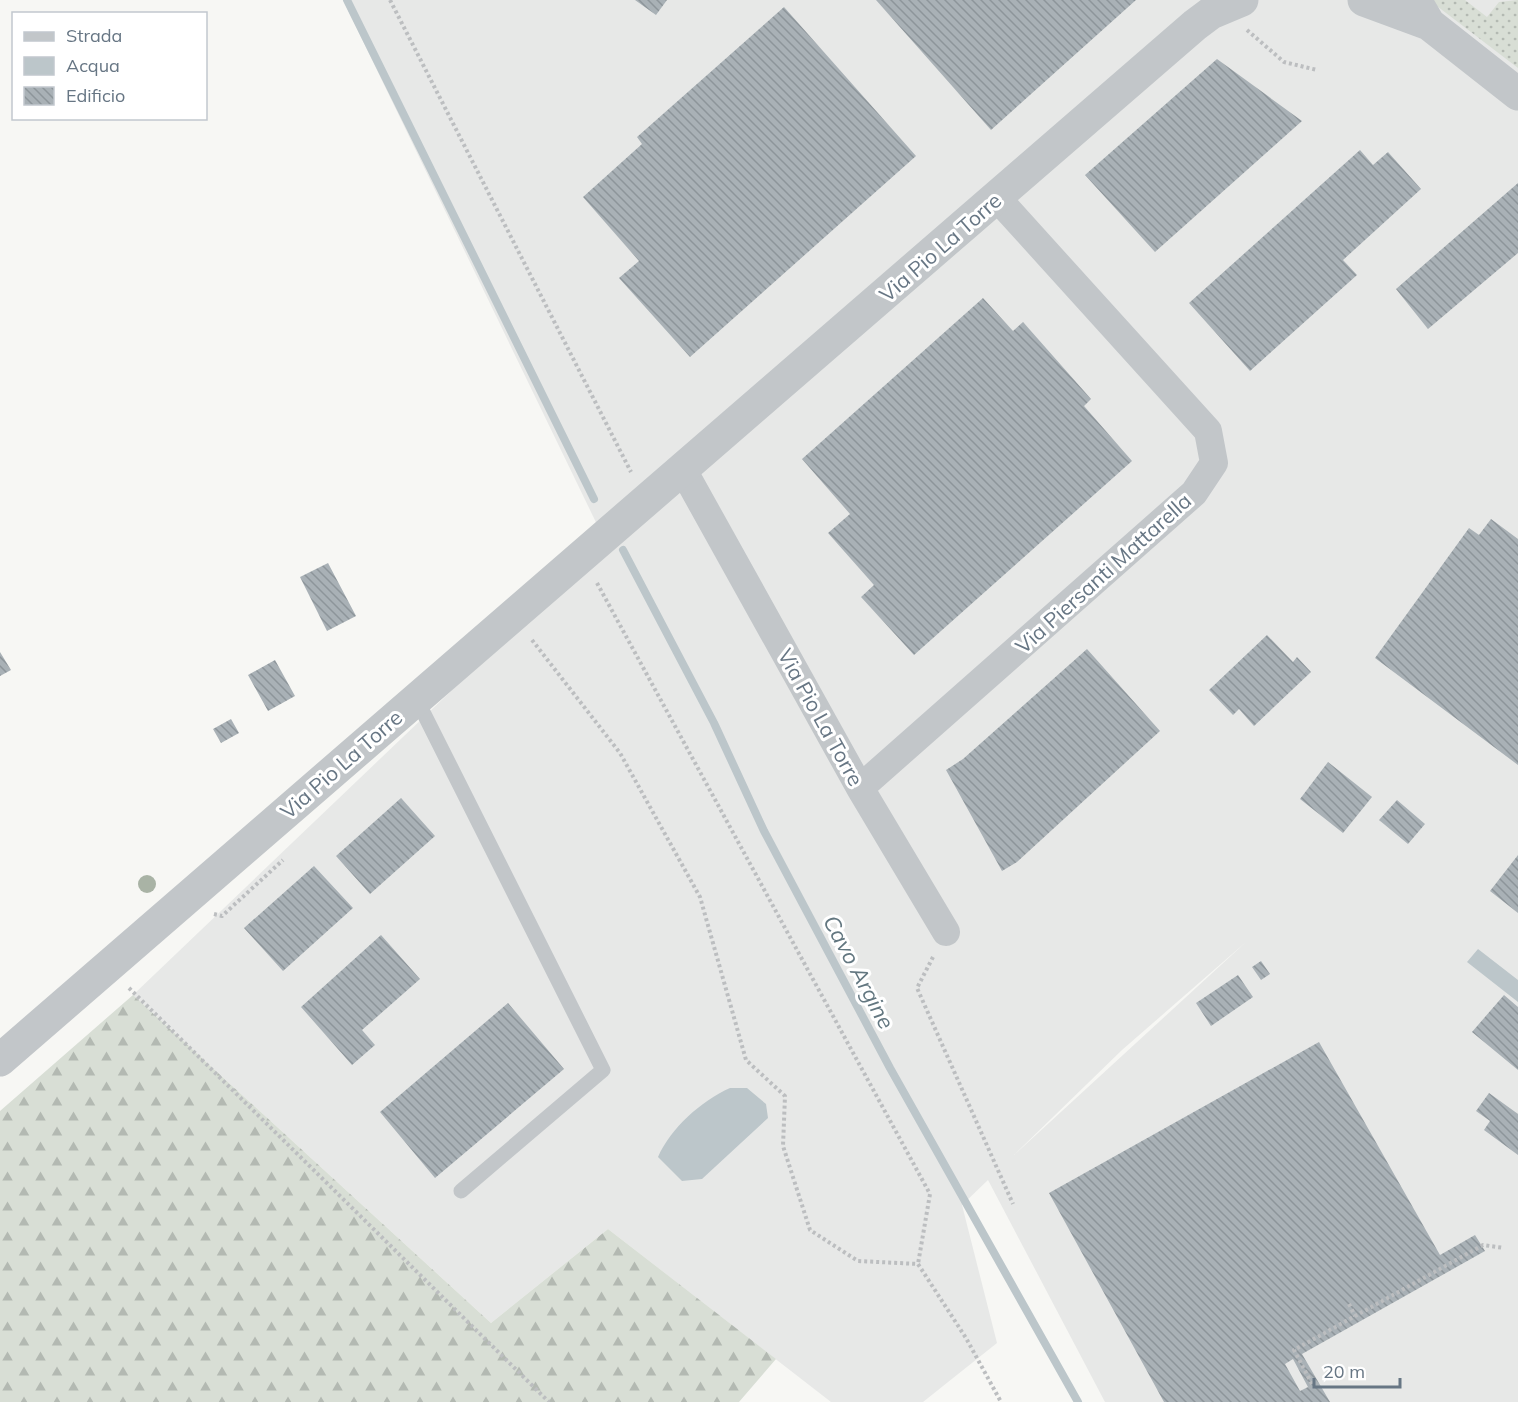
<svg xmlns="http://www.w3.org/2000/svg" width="1518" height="1402" viewBox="0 0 1518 1402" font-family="Mulish,sans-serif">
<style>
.built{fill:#e7e8e7;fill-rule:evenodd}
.grass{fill:url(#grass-dots)}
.forest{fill:url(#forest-firs)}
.water{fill:#bcc6ca}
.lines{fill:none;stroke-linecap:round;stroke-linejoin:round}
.stream{stroke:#bcc6ca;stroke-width:8}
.building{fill:url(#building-back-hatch);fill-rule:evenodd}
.path{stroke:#bcbec0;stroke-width:4;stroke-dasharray:3 3;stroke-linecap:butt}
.service{stroke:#c2c6c9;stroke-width:15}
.minor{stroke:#c2c6c9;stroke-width:28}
.tertiary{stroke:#c2c6c9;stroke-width:33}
.tree{fill:#a9b3a5}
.labels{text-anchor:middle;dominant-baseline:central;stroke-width:6;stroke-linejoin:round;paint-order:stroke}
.street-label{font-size:21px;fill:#677684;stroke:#fff}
.water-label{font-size:22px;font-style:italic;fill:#637780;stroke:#fff}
</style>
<defs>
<pattern id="grass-dots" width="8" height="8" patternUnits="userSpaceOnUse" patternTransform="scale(1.5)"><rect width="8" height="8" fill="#d8ded5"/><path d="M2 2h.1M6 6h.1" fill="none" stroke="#b3b9b2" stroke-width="1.8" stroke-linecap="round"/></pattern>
<pattern id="forest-firs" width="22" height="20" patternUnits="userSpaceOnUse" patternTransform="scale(1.5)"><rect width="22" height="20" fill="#d8ded5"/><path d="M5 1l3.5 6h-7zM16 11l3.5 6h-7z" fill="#b3b9b2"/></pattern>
<pattern id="building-back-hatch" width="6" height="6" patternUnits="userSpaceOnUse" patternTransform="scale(1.5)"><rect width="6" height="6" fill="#a9b1b6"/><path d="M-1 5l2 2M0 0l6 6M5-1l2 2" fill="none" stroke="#8d959a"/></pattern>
</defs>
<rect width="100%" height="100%" fill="#f7f7f4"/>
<path class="built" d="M343,0H1518V1402H1105L988,1180L962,1205L997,1343L923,1402H831L608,1229L491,1323L133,995L606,543ZM1246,942L1014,1155L1122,1050Z"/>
<path class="grass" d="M1429,0H1465L1487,17L1499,2L1518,0V68Z"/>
<path class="forest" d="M133,995L491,1323L608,1229L776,1359L739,1402H0V1111Z"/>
<path class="water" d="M1478,949L1518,980V1002L1467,962Z
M730,1088H747L766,1104L768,1118L702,1179L682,1181L658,1157C671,1128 701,1101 730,1088Z"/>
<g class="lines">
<path class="stream" d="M347,0L594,499
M623,550L714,723L764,831L890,1068L1078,1402"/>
</g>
<path class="building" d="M635,0H667L656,15Z
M876,0H1136L991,130Z
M784,7L916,156L690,357L619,278L639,261L583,197L642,144L637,137Z
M1217,59L1302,121L1155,252L1085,175Z
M1360,150L1373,165L1388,152L1421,189L1343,260L1357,275L1250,371L1189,303Z
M1518,183V253L1428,329L1396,289Z
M983,298L1013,331L1023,322L1091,399L1084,406L1132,461L914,655L861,597L874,585L828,533L850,514L802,459Z
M1491,519L1518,539V765L1375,658L1469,528L1479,535Z
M328,563L356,616L327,631L300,577Z
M1267,635L1293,662L1297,657L1311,672L1254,726L1239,709L1233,715L1209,690Z
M1087,649L1160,731L1017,862L1002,871L946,770L963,759Z
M0,652L11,670L0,676Z
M275,660L295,696L268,711L248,675Z
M231,719L239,733L221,743L213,729Z
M1328,762L1372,797L1343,833L1300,799Z
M401,798L435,836L370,894L336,856Z
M1397,800L1425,824L1408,844L1379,820Z
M1518,855V913L1490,891Z
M314,866L353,908L283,971L244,928Z
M381,935L420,979L362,1030L375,1045L352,1065L301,1007Z
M1261,961L1270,974L1261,980L1252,967Z
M1238,975L1253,997L1211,1026L1196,1003Z
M1504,995L1518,1007V1070L1472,1032Z
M508,1003L564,1069L435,1178L380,1112Z
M1319,1042L1440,1255L1475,1235L1485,1251L1302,1354L1330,1402H1164L1049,1193ZM1293,1359L1308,1387L1300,1391L1285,1364Z
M1489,1093L1518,1114V1155L1484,1130L1490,1121L1476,1111Z"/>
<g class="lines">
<path class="path" d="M390,0L631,472
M1247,30L1284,62L1317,70
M597,583L930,1194L918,1264
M532,640L620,753L700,897L746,1060L785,1096L783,1146L810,1230L858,1261L918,1264L966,1338L1001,1402
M214,914L222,916L283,860
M933,957L917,988L1013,1204
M129,988L549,1402
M1349,1304L1355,1316
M1312,1384L1294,1350L1483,1245L1504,1248"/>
<path class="service" d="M416,698L603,1070L461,1191"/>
<path class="minor" d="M682,468L860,788L946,932
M860,788L1194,493L1214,463L1208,431L997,198"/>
<path class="tertiary" d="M1364,0L1429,24
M1415,0L1429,24L1518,94
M0,1060L1195,25L1211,13L1242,0"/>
</g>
<circle class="tree" cx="147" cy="884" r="9"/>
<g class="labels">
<g class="street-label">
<text transform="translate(940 247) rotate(-41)">Via Pio La Torre</text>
<text transform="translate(1103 573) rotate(-42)">Via Piersanti Mattarella</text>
<text transform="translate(821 717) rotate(61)">Via Pio La Torre</text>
<text transform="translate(341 764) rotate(-41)">Via Pio La Torre</text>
</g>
<g class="water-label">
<text transform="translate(859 972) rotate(62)">Cavo Argine</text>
</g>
</g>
<rect x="12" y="12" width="195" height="108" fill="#ffffff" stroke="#c2c8ce" stroke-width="1.5"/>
<rect x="24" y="32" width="30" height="9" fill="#c2c6c9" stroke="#c2c8ce" stroke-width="1.5"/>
<text x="66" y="42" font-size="18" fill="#677684">Strada</text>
<rect x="24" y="57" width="30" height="18" fill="#bcc6ca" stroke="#c2c8ce" stroke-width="1.5"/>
<text x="66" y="72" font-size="18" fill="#677684">Acqua</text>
<rect x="24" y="87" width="30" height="18" fill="url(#building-back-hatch)" stroke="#c2c8ce" stroke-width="1.5"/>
<text x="66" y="102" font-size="18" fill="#677684">Edificio</text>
<path d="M1314 1378v9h86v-9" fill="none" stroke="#677684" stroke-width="3"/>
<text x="1323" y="1378" font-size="18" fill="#677684" stroke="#ffffff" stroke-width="4.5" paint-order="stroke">20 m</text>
</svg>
